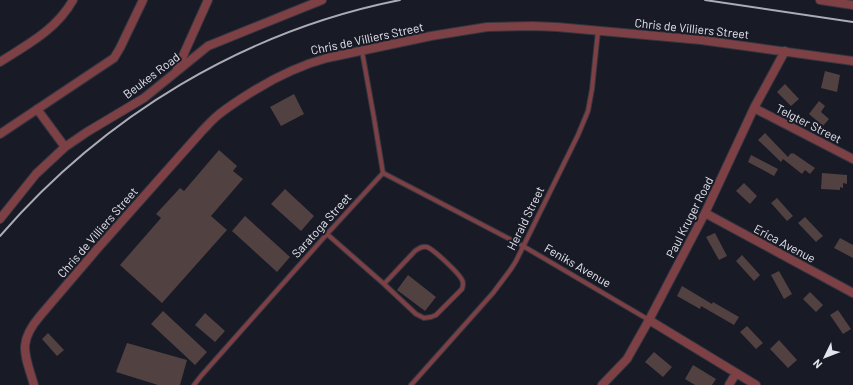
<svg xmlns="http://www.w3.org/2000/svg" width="853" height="385" viewBox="0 0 853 385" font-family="Barlow,sans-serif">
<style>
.building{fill:#514140}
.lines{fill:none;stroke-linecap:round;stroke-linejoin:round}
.service-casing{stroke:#343642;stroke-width:6}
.minor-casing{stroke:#343642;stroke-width:10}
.service{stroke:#7d4044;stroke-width:4}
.minor{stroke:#7d4044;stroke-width:8}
.rail{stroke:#abacb5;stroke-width:2}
.labels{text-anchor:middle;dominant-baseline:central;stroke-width:4;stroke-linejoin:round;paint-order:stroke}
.street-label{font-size:12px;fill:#e3e4ec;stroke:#181a26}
</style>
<rect width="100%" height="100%" fill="#181a26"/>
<path class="building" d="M825,71L840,75L837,92L821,88Z
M785,84L799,99L791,106L777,92Z
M294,94L304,114L281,126L270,107Z
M819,101L825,106L821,112L829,119L823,126L809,114Z
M765,133L788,157L791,153L792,154L793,153L815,168L810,174L805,170L802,174L783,159L781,162L758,140Z
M219,150L237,166L233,171L243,179L211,216L227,230L162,303L120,265L161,218L156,214L180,188L184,191Z
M751,155L778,169L774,176L748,162Z
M822,173L847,175V184L843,183V188L840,187V190L821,189Z
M744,183L757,196L750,204L736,191Z
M285,189L314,216L301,231L271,204Z
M777,198L793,216L787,221L771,203Z
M245,216L290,257L277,272L232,231Z
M805,217L823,236L816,242L798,223Z
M715,233L727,256L719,260L706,237Z
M840,238L853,245V258L834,248Z
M742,255L760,275L754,281L736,261Z
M779,271L792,294L784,299L771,275Z
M408,275L436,297L425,311L397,290Z
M682,286L712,304L713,302L739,317L734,325L701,306L700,309L677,296Z
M810,292L823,305L816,312L803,299Z
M838,310L851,329L843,334L830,315Z
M163,311L207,352L195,365L151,324Z
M205,313L225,331L215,342L195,325Z
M747,326L763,343L756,349L740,332Z
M48,333L64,350L57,356L42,339Z
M779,340L797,360L788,368L770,349Z
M127,343L187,360L180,385H158L116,372Z
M654,352L672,367L663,377L645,362Z
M693,365L716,379L712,385H695L685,379Z"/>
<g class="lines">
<g class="service-casing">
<path id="service" d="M362,51L374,118L383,173
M383,173L410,187L523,246L649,320
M327,234L384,284L416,314L424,318L431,317L436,315L462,289C463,286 464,283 462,280C459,273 433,249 427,247C422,246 419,248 415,251L384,284
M194,385L201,376L327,234L383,173
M411,385L493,293L511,269L516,261L578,135L588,111L592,89L598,31"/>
</g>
<g class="minor-casing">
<path id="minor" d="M820,0L853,5
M0,62C28,44 56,30 73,0
M177,69L208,0
M754,108L853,159
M37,109L65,147
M0,134L114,58L120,48L143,0
M705,213L853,293
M0,219L36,174L65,147L87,132L144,98L208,46L322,0
M649,320L756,385
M34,385C25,354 17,343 40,316L98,248L202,131C207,126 211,121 217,116C229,106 242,98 255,90C278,76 301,65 327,58L431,36L487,27L532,26L557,27L701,40L853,61
M602,385L627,359L649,320L705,213L754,108L785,51
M729,385L736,373"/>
</g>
<use href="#service" class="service"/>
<use href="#minor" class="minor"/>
<path class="rail" d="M705,0L853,22
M0,236C104,116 244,31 400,0"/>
</g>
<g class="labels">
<g class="street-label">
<text transform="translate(692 28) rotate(6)">Chris de Villiers Street</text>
<text transform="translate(367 38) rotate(-12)">Chris de Villiers Street</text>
<text transform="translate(151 75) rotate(-37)">Beukes Road</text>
<text transform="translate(809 123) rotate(27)">Telgter Street</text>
<text transform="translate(689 217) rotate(-63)">Paul Kruger Road</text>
<text transform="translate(525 218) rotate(-64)">Herald Street</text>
<text transform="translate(321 225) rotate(-48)">Saratoga Street</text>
<text transform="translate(97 232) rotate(-49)">Chris de Villiers Street</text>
<text transform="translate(785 243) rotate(28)">Erica Avenue</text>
<text transform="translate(578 265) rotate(30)">Feniks Avenue</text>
</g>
</g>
<g transform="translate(825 357) rotate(227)" stroke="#181a26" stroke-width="3" paint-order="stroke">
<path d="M0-3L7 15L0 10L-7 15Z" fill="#e3e4ec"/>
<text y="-6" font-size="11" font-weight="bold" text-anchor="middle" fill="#e3e4ec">N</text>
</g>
</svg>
